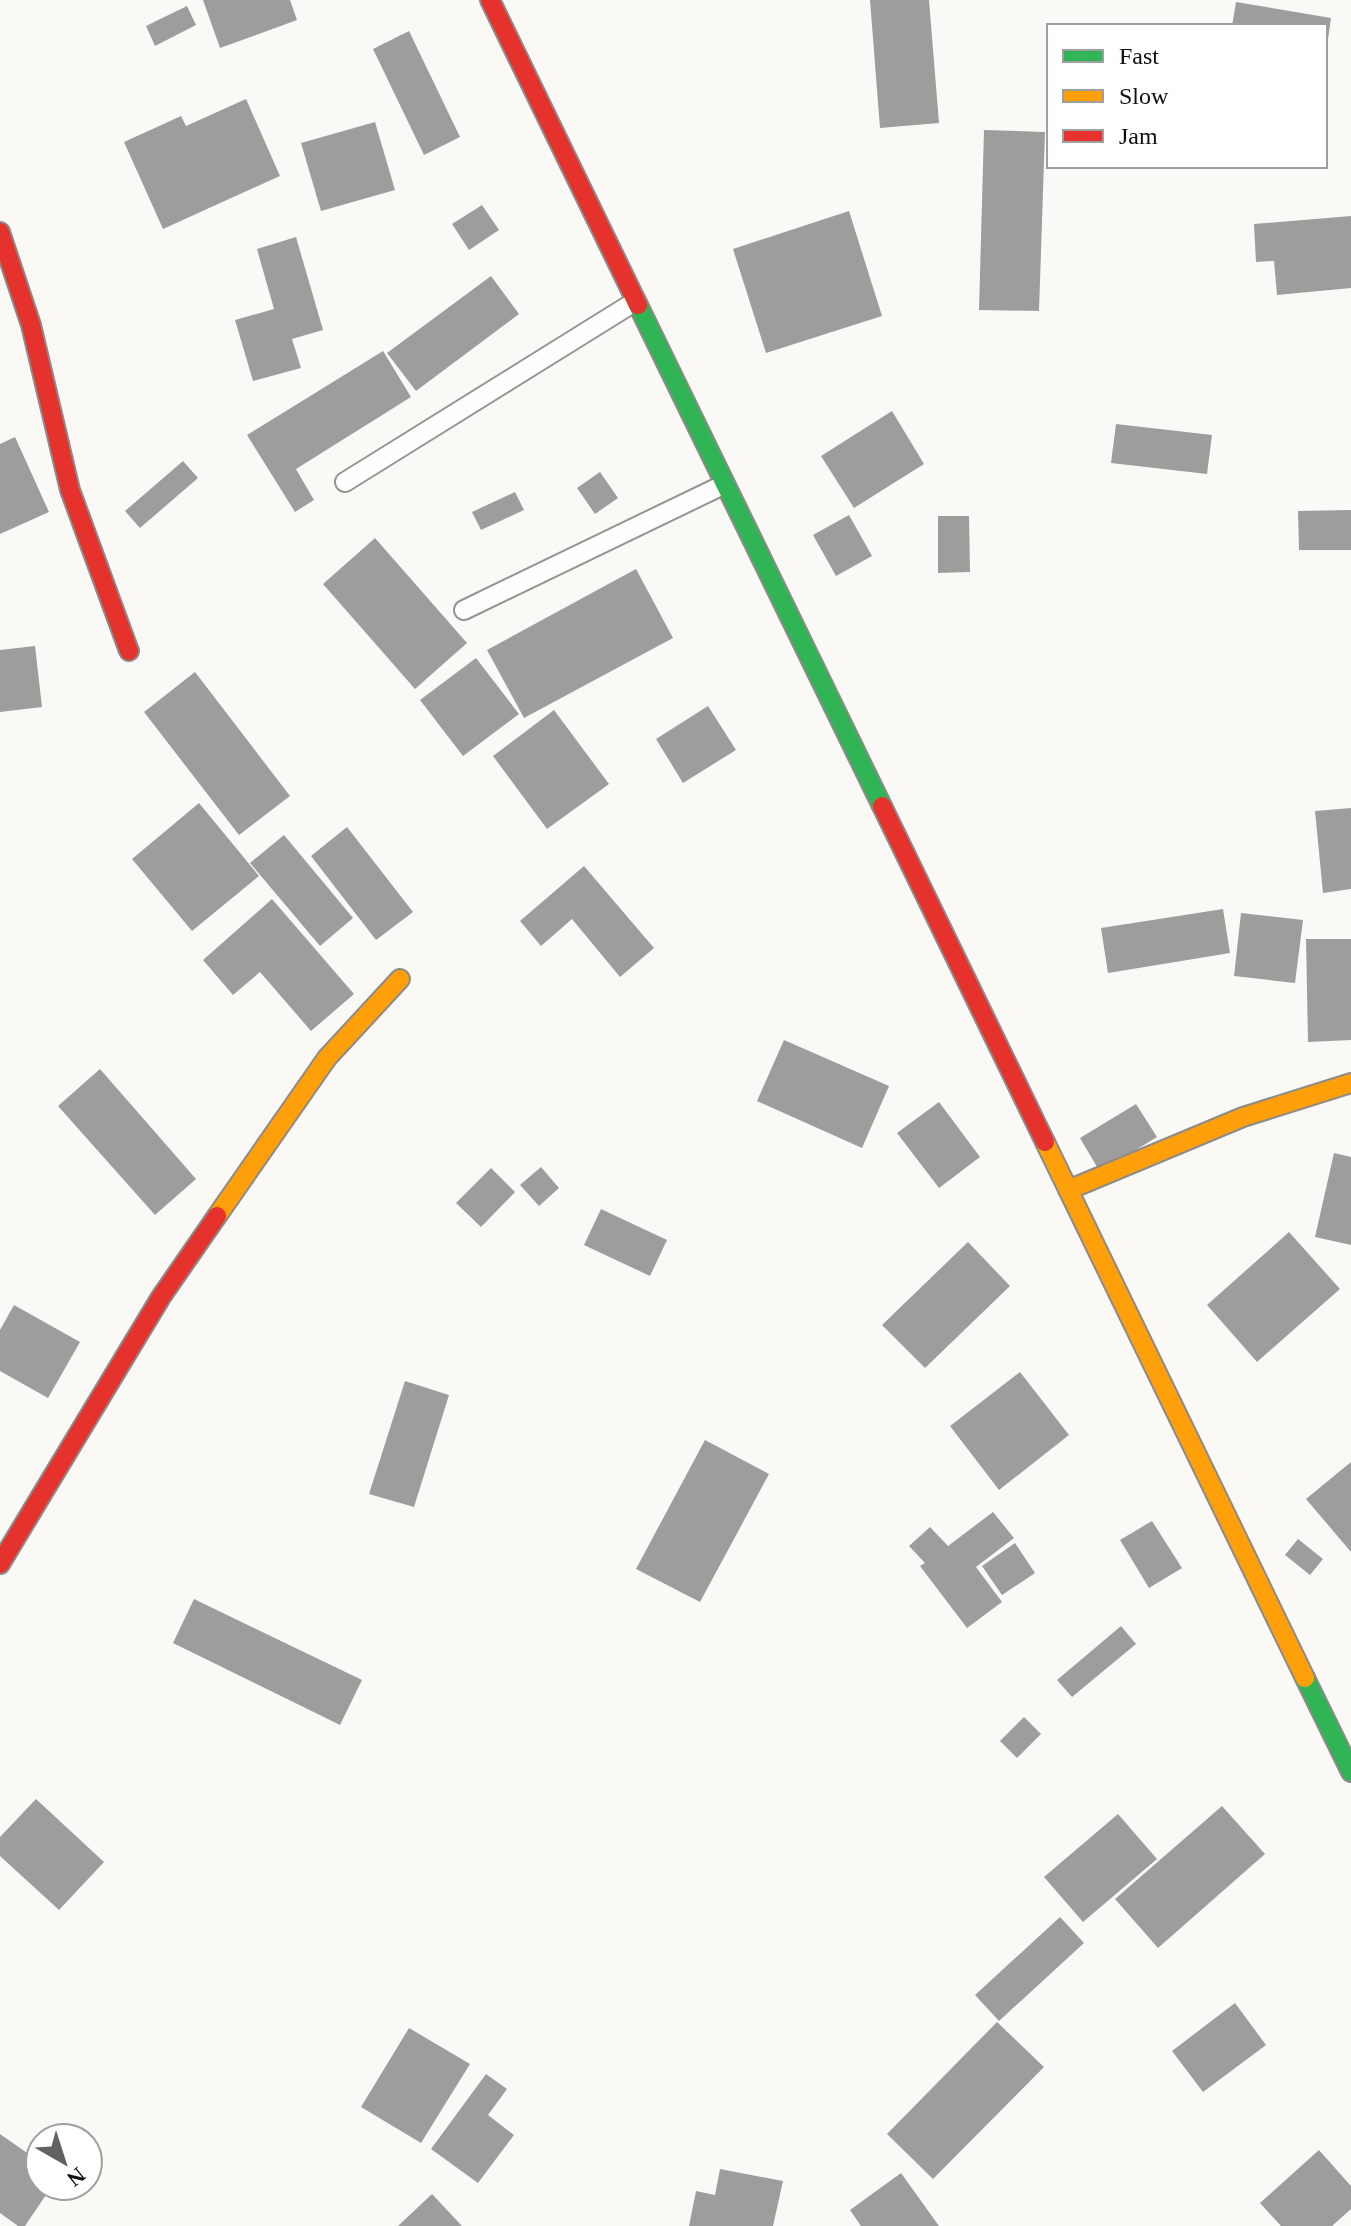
<svg xmlns="http://www.w3.org/2000/svg" width="1351" height="2226" viewBox="0 0 1351 2226" font-family="Georgia,serif">
<style>
.building{fill:#9f9d9b}
.lines{fill:none;stroke-linecap:round;stroke-linejoin:round}
.lane-casing{stroke:#959493;stroke-width:22}
.fast-casing{stroke:#8c8b8a;stroke-width:22}
.slow-casing{stroke:#8c8b8a;stroke-width:22}
.jam-casing{stroke:#8c8b8a;stroke-width:22}
.lane{stroke:#fefefe;stroke-width:18}
.fast{stroke:#30b455;stroke-width:18}
.slow{stroke:#ff9f0a;stroke-width:18}
.jam{stroke:#e5322d;stroke-width:18}
</style>
<rect width="100%" height="100%" fill="#fbf9f6"/>
<path class="building" d="M203,0H290L297,20L220,48Z
M870,0H929L939,123L880,128Z
M1236,2L1331,18L1327,46L1325,26H1232Z
M187,6L196,25L155,46L146,26Z
M409,31L460,137L424,155L373,49Z
M246,99L280,176L163,229L124,142L181,116L186,126Z
M375,122L395,190L321,211L301,143Z
M984,130L1045,132L1039,311L979,310Z
M482,205L499,230L469,250L452,224Z
M849,211L882,316L766,353L733,249Z
M1351,216V288L1277,295L1274,261L1256,262L1254,224Z
M296,237L323,330L292,339L301,368L253,381L235,320L274,309L257,249Z
M491,276L519,314L416,391L387,353Z
M383,351L411,397L296,469L314,500L295,512L247,435Z
M892,411L924,464L854,508L821,456Z
M1116,424L1212,435L1207,474L1111,463Z
M15,437L49,512L0,534V444Z
M183,461L198,478L140,528L125,511Z
M600,472L618,498L595,514L577,488Z
M515,492L524,510L481,530L472,512Z
M1351,510V550H1299L1298,511Z
M849,515L872,556L836,576L813,535Z
M938,516H969L970,572L938,573Z
M375,538L467,643L415,689L323,584Z
M636,569L673,638L524,718L487,650Z
M35,646L42,707L0,712V650Z
M476,658L519,714L463,756L420,700Z
M195,672L290,796L239,835L144,712Z
M708,706L736,750L683,783L656,739Z
M554,710L609,784L547,829L493,756Z
M199,803L259,876L192,931L132,859Z
M1351,808V889L1323,893L1315,811Z
M347,827L413,912L376,940L311,856Z
M284,835L353,918L320,946L250,863Z
M584,866L654,948L620,977L572,919L541,946L520,921Z
M272,899L354,994L311,1031L260,972L233,995L203,960Z
M1223,909L1230,953L1108,973L1101,928Z
M1241,913L1303,920L1295,983L1234,976Z
M1306,939H1351V1040L1308,1042Z
M784,1040L889,1086L862,1148L757,1101Z
M100,1069L196,1179L155,1215L58,1106Z
M939,1102L980,1157L939,1188L897,1133Z
M1136,1104L1157,1137L1100,1172L1080,1138Z
M1334,1153L1351,1157V1245L1315,1237Z
M541,1167L559,1188L539,1206L520,1185Z
M491,1168L515,1192L481,1227L456,1203Z
M601,1209L667,1240L650,1276L584,1245Z
M1289,1232L1340,1289L1257,1362L1207,1305Z
M968,1242L1010,1286L925,1368L882,1325Z
M14,1305L80,1342L48,1398L0,1371V1330Z
M1020,1372L1069,1435L999,1490L950,1426Z
M405,1381L449,1395L414,1507L369,1494Z
M705,1440L769,1474L700,1602L636,1569Z
M1351,1462V1552L1306,1499Z
M993,1512L1014,1538L976,1567L1002,1602L967,1628L920,1566L925,1563L909,1546L930,1527L948,1546Z
M1152,1521L1182,1568L1149,1588L1120,1540Z
M1298,1539L1323,1559L1310,1575L1285,1555Z
M1015,1543L1035,1573L1002,1595L982,1566Z
M194,1599L362,1680L340,1725L173,1643Z
M1121,1626L1136,1644L1072,1697L1057,1680Z
M1024,1717L1041,1734L1017,1758L1000,1741Z
M36,1799L104,1862L59,1910L0,1856V1837Z
M1222,1806L1265,1854L1158,1948L1115,1899Z
M1118,1814L1157,1859L1083,1922L1044,1877Z
M1060,1917L1084,1943L999,2021L975,1995Z
M1235,2003L1266,2045L1203,2092L1172,2051Z
M997,2022L1044,2067L933,2179L887,2134Z
M409,2028L470,2064L421,2143L361,2107Z
M486,2074L507,2089L488,2115L514,2135L478,2183L431,2149Z
M0,2134L40,2162V2186H52L25,2226H18L0,2213Z
M1319,2150L1351,2186V2209L1332,2226H1281L1260,2203Z
M720,2169L783,2181L773,2226H689L696,2191L715,2195Z
M901,2173L939,2226H861L850,2210Z
M432,2194L462,2226H398Z"/>
<g class="lines">
<g class="lane-casing">
<path id="lane" d="M345,482L636,301
M464,610L725,484"/>
</g>
<g class="fast-casing">
<path id="fast" d="M638,305L882,806
M1305,1678L1351,1772"/>
</g>
<g class="slow-casing">
<path id="slow" d="M1045,1142L1305,1678
M1068,1190L1243,1117L1351,1083
M217,1216L327,1058L400,979"/>
</g>
<g class="jam-casing">
<path id="jam" d="M490,0L638,305
M0,232L31,325L70,490L129,651
M882,806L1045,1142
M0,1564L161,1297L217,1216"/>
</g>
<use href="#lane" class="lane"/>
<use href="#fast" class="fast"/>
<use href="#slow" class="slow"/>
<use href="#jam" class="jam"/>
</g>
<rect x="1047" y="24" width="280" height="144" fill="#ffffff" stroke="#9f9f9f" stroke-width="2"/>
<rect x="1063" y="50" width="40" height="12" fill="#30b455" stroke="#9f9f9f" stroke-width="2"/>
<text x="1119" y="64" font-size="24" fill="#0f0f0f">Fast</text>
<rect x="1063" y="90" width="40" height="12" fill="#ff9f0a" stroke="#9f9f9f" stroke-width="2"/>
<text x="1119" y="104" font-size="24" fill="#0f0f0f">Slow</text>
<rect x="1063" y="130" width="40" height="12" fill="#e5322d" stroke="#9f9f9f" stroke-width="2"/>
<text x="1119" y="144" font-size="24" fill="#0f0f0f">Jam</text>
<g transform="translate(64 2162) rotate(141)"><circle r="38" fill="#ffffff" stroke="#9f9f9f" stroke-width="2"/>
<path d="M0-6L14 30L0 20L-14 30Z" fill="#626160"/>
<text y="-12" font-size="22" font-weight="bold" text-anchor="middle" fill="#0f0f0f">N</text>
</g>
</svg>
